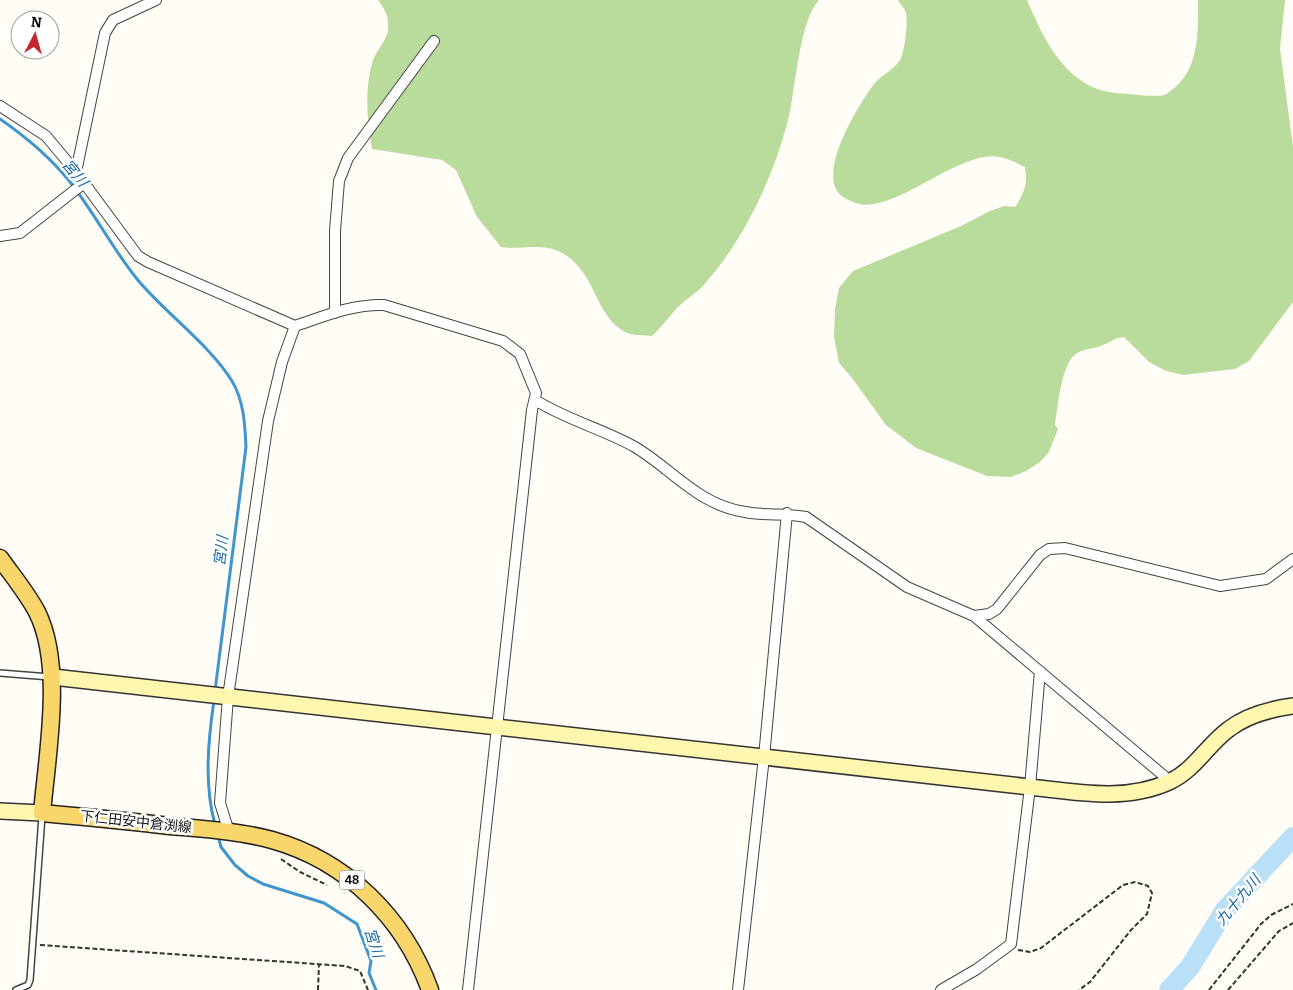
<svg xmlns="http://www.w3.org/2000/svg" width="1293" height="990" viewBox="0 0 1293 990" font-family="Bitter,'Noto Sans JP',serif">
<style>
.forest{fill:#b9dc9c}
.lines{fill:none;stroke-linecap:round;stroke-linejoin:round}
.stream{stroke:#3f96cf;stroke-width:3}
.river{stroke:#b9e0f7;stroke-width:20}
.lane-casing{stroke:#444;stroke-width:8}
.street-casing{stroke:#444;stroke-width:12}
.secondary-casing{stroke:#333;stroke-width:18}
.primary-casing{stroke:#222;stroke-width:19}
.path{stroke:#333;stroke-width:2;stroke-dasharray:5 2.5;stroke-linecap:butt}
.lane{stroke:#fff;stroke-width:5}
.street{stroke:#fff;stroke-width:10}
.secondary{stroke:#fff6b0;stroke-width:15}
.primary{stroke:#f9d66b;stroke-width:16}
.labels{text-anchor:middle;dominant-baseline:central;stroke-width:5;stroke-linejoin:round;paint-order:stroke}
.shield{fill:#fff;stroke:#585858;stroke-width:1}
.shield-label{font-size:12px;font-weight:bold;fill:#111}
.street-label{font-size:14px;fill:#111;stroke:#fff}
.water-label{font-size:15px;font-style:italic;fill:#1768a6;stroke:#fff}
</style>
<rect width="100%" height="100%" fill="#fffdf5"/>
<path class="forest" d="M378,0H819C798,23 796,92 787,124C771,183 742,243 701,288C695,294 686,299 680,305C670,315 663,326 652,336C644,335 632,336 625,332C594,316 596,268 558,251C540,243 520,250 501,247L477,217L456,170L442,160L372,149C367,119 364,89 373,60C377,50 388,38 388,29C389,17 385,9 378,0Z
M898,0H1027C1039,28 1053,60 1079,79C1094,91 1111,93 1129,94C1139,95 1154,97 1164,95C1167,94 1170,91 1173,89C1200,68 1198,30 1198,0H1285L1280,49L1293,147V302L1249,361L1235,369L1183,375L1166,371L1149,362L1124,337C1114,338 1111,342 1103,345C1095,349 1086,348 1077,353C1061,363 1058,406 1055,425L1058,429L1049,452L1040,462L1026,471L1011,477L987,476L916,448L886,425L852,378L839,363L834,337L835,309L839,288L853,271L961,226L990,211L1004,206L1015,207C1024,194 1028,183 1025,167C1017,163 1009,159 1000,157C965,150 912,198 874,204C862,206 856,204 845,198C811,180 859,104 874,84C881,75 897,68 901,58C905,47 908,24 906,13C905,9 900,4 898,0Z"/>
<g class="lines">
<path class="stream" d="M0,119C26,137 50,157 70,182C94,212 112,248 137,279C164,312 210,345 232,381C244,401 245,425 246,447L215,691
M214,700C208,742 204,784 215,825
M218,836L221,847L235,865L248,876L263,884L324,903L357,924L371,961L369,973L376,990"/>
<path class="river" d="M1169,990L1190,967L1225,910L1293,837"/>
<g class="lane-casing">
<path id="lane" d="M0,673L50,677
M16,990L28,985L30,980L42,816"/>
</g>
<g class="street-casing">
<path id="street" d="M0,106L46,136L76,172L138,256L148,262L295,326C325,316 352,304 384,305L503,341L520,354L536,393L532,410L468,990
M76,172L105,33L113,20L156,0
M0,236L20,233L84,183
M335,313V231L339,181L348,158L434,41
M535,400C567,420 603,429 635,447C672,469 698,505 745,512C765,516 785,513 806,517L907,587L974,616L1170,781
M974,616L989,614L997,609L1040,555L1049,549L1065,548L1220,586L1266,579L1293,559
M229,832L220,803L228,697L268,421L282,362L295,326
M738,990L764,757L787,513
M941,990L977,969L1011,944L1030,787L1040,671"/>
</g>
<g class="secondary-casing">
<path id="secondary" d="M53,677L1030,787C1076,792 1125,802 1169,782C1195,770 1207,745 1229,729C1247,715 1271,709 1293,706
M0,811L42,813"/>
</g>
<g class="primary-casing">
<path id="primary" d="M0,558C12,575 27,593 37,612C64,666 47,754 42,813C85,817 128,821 170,826C204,829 239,831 272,840C347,861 404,918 430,990"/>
</g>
<path class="path" d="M281,859L300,872L327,885
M40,945L345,966L360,971L368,990
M1018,950L1030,952L1041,948L1123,885L1135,882L1148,886L1152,893L1147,914L1131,930L1090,982L1079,990
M318,990L319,964
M1209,990L1261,924L1271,915L1293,904
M1228,990L1279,931L1293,923"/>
<use href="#lane" class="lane"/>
<use href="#street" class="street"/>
<use href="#secondary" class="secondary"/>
<use href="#primary" class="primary"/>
</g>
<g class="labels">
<rect class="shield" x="339.5" y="870.5" width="25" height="19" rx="4"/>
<g class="shield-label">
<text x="352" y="880">48</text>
</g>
<g class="street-label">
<text transform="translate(136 822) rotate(6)">下仁田安中倉渕線</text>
</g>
<g class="water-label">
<text transform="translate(75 173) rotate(50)">宮川</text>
<text transform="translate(221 551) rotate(-83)">宮川</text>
<text transform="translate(1238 900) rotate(-50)">九十九川</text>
<text transform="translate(374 943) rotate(72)">宮川</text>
</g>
</g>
<g transform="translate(35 35) rotate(6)"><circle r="24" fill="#ffffff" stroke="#a0a0a0"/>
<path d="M0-4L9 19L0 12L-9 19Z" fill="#c4262e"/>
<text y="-8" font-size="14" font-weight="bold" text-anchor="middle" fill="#111111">N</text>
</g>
</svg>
